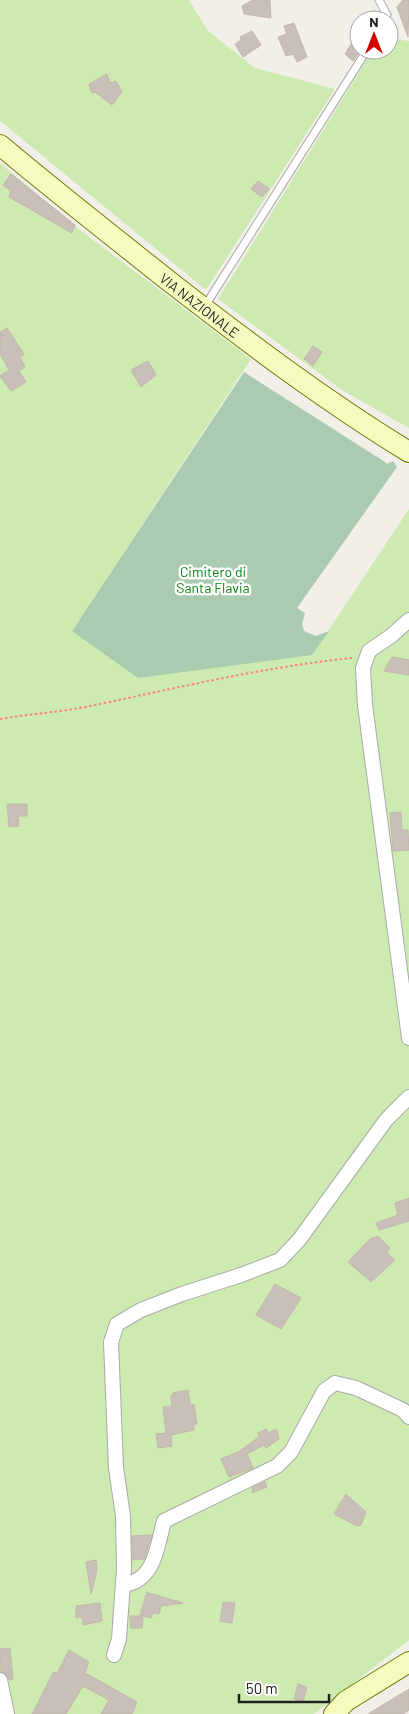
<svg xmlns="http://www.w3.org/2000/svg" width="409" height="1714" viewBox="0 0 409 1714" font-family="Barlow,sans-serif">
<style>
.grass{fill:#cdebb0}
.cemetery{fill:#aacbaf}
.building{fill:#c7bfb8;stroke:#c4b6ab}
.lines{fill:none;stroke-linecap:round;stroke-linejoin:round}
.lane-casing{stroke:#a9a9a9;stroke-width:9}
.street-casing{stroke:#a9a9a9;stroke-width:16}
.secondary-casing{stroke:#707d05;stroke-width:22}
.path{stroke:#fa8072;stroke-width:2;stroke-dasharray:2.5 2.5;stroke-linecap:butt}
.lane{stroke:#fff;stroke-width:7}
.street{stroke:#fff;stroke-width:14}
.secondary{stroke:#f7fabf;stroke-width:20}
.labels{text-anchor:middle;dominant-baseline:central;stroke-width:5;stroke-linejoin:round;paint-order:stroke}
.street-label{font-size:14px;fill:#222;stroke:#fff}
.park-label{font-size:14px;fill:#0c8416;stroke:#fff}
</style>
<rect width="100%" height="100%" fill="#f2efe9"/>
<path class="grass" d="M0,0H189L208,31L255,68L335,89L206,290L0,121Z
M389,35L395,39L409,41V428L342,390L218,299L373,50H389Z
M0,163L84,233L251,359L72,631L312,655L409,509V1640L314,1714H0Z"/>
<path class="cemetery" d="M244,372L385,462L387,464L393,461L397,467L297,608L305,613L302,624L304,631L316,636L329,631L312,655L138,678L72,631Z"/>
<path class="building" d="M253,0H270L271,18L244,14L242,6Z
M403,0H409L408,37L397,7Z
M294,23L307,57L297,62L293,54L286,56L278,37L287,34L284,26Z
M252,31L261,45L243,57L235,44L241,40L240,37Z
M351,44L360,51L353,61L345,54Z
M107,74L110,83L116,81L122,92L112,105L95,92L92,93L89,84Z
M11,174L75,225L72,233L9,197L11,191L3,185Z
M258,181L270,189L262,197L251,189Z
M7,328L24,354L20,357L25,367L19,371L26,382L11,391L0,376L9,370L0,354V332Z
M313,346L322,352L313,366L304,359Z
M148,361L156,375L141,387L131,370Z
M392,657L409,660V675L384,671Z
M7,804H27V816H18L19,826L9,827Z
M401,812L402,830H408L409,850L393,851L390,813Z
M409,1198V1221L379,1230L376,1223L398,1215L395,1203Z
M378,1236L390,1248L387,1253L395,1260L371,1282L348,1262L370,1239Z
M275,1284L301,1298L281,1329L256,1315Z
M188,1390L190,1404L194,1405L197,1424H194V1430L171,1435L172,1446L158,1448L156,1434L166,1433L163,1407L172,1406L171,1397L173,1393Z
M266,1429L269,1433L276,1429L279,1439L266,1448L264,1445L247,1454L253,1468L229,1477L221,1459L238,1452L259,1437L258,1433Z
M265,1482L267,1487L252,1493L253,1487Z
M346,1494L366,1512L361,1525L357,1526L334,1514Z
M152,1535L144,1559L133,1560L132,1536Z
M96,1560L97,1570L91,1594L86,1562Z
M147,1592L149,1593L183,1603L161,1606L159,1614L153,1613L151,1618L140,1615Z
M223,1602L235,1603L232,1623L220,1621Z
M100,1603L102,1621L83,1625L82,1617L76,1618V1606Z
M130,1616H143L142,1628H131Z
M10,1648L13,1679L9,1680L6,1674L1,1672L0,1649Z
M69,1650L89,1662L85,1673L137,1702L132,1714H101L109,1700L83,1686L66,1714H32L53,1673L58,1672Z
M298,1684L307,1687L303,1702L294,1699Z
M409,1689V1710L403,1714H368Z"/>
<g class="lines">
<g class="lane-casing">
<path id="lane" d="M379,0L387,15L385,20
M205,306L367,50"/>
</g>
<g class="street-casing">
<path id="street" d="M409,620L391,636L369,651L363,668L365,705L409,1038
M124,1585C155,1580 157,1547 164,1521L277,1466L291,1452L324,1391L335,1383L356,1388L403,1410L409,1417
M114,1655L119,1639L124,1568L123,1516L116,1468L111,1342L117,1324L141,1310L182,1294L241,1275L280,1260L299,1240L386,1120L409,1097
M0,1680L7,1714"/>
</g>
<g class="secondary-casing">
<g id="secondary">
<path id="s1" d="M0,145C57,193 116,239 174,285C250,344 327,402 409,452"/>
<path d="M334,1714L346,1701L409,1662"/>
</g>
</g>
<path class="path" d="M0,719C30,714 61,712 90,706C177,688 263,667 352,658"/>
<use href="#lane" class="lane"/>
<use href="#street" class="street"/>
<use href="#secondary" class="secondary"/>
</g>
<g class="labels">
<g class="street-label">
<text stroke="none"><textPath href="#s1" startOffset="256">VIA NAZIONALE</textPath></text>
</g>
<g class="park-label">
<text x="213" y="571">Cimitero di<tspan x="213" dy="16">Santa Flavia</tspan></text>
</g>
</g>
<g transform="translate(374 35)"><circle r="24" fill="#ffffff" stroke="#a7a7a7"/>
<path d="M0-4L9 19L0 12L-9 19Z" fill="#d40000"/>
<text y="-8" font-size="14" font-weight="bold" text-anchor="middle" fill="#222222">N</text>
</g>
<path d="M239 1694v8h90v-8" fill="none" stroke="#222222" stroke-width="2.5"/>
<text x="246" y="1694" font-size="15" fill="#222222" stroke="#ffffff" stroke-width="4" paint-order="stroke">50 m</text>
</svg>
